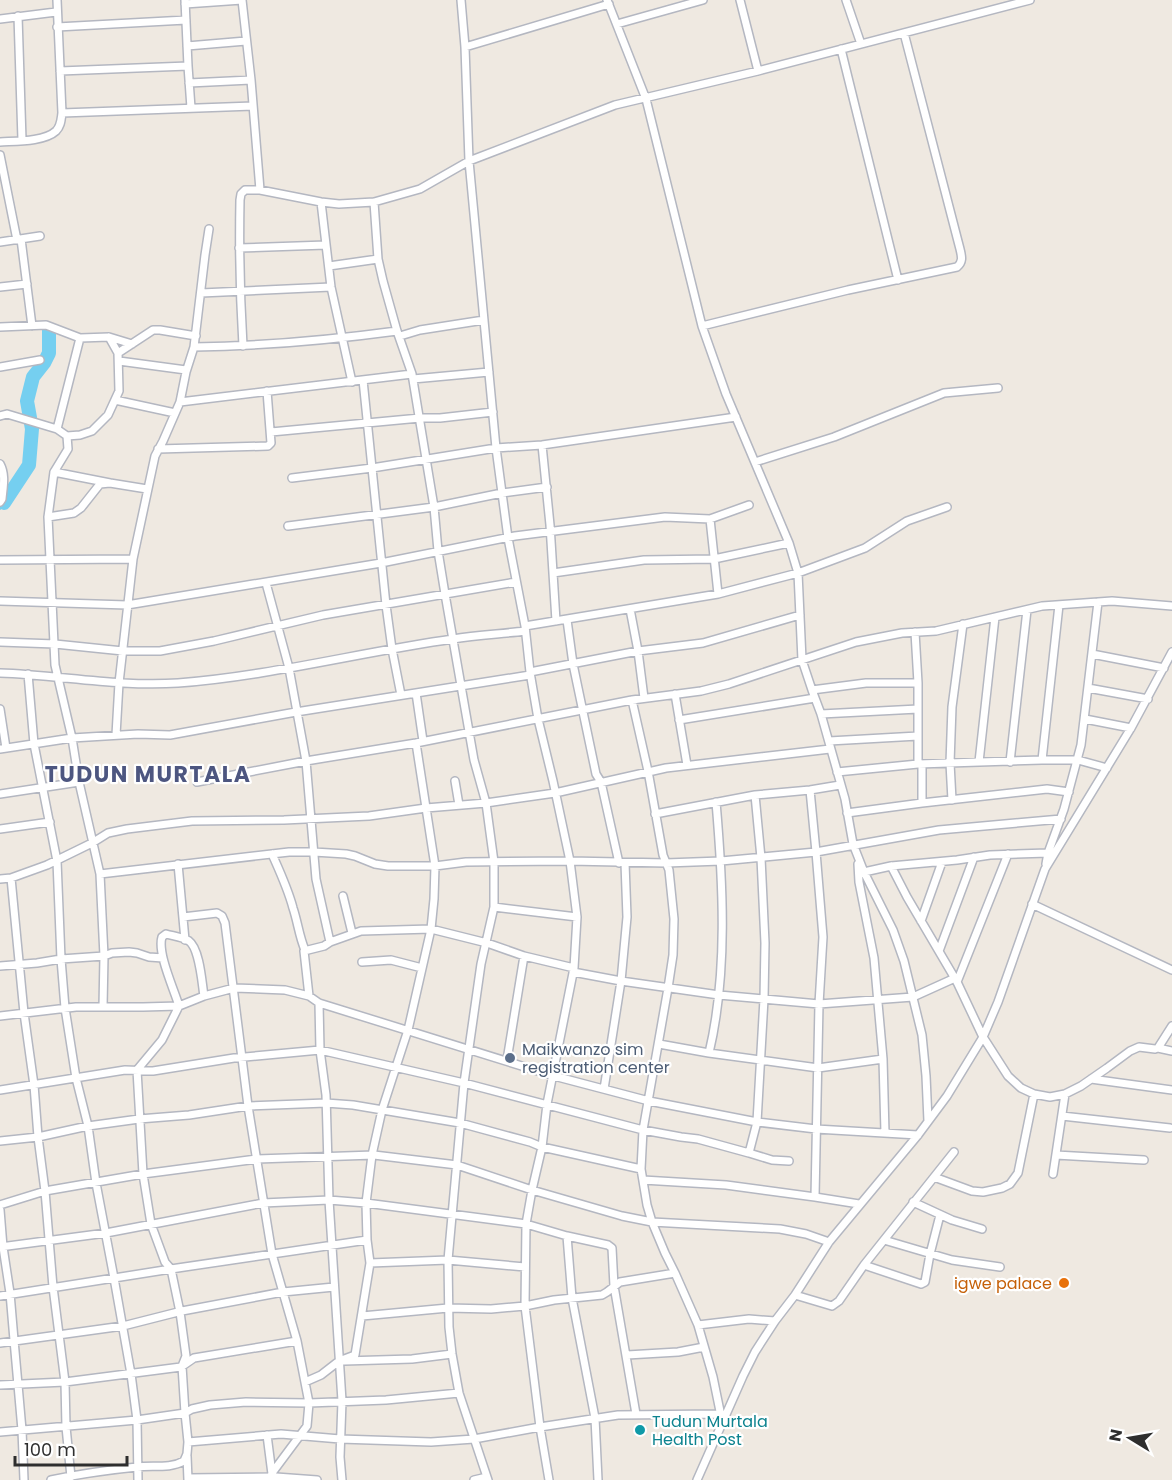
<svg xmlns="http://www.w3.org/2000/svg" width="1172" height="1480" viewBox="0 0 1172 1480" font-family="Poppins,sans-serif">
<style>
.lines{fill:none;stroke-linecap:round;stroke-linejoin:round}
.stream{stroke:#75cff0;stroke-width:2}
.river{stroke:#75cff0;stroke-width:14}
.street-casing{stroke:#b4b7c1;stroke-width:10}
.street{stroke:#fff;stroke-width:7}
.service-dot{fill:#5c6f8a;stroke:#fff;stroke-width:2}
.food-dot{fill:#e8710a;stroke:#fff;stroke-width:2}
.culture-dot{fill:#0f9aa8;stroke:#fff;stroke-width:2}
.labels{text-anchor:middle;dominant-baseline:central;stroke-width:4.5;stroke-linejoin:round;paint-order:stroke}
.service-label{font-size:16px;fill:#4e5e75;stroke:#fff;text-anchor:start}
.food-label{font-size:16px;fill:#c56008;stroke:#fff;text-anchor:end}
.culture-label{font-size:16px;fill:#0d838f;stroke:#fff;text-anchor:start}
.district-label{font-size:22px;font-weight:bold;letter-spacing:1.5px;fill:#4d5680;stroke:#fff}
</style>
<rect width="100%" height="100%" fill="#efe9e1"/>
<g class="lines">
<path class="stream" d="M0,509L4,503"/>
<path class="river" d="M4,503L29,465L32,429L27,401L33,377L44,363L49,353V330"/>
<g class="street-casing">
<path id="street" d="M185,0L188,66L191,108
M242,0L251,80L260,190
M461,0L465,47L469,161L496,448L508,538L525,626L530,672L538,719L553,781L570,861L577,917L574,968L547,1104L542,1147L532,1190L526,1224L525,1306L540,1427L549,1480
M607,0L646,99L702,326L726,394L789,543L798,573L802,660L812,690L821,714L845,799L853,844L864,872L893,930L904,961L922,1035L926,1076L928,1121
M740,0L758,71
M846,0L861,44
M185,4L242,0
M18,16L22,140
M0,19L56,12
M617,24L703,0
M57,27L186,20
M187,46L246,41
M465,47L609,4
M841,49L898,280
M60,71L188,66
M189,83L251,80
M62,113L253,106
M0,142C15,141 44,142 56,131C61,126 61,120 62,113L57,0
M0,155L17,240
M321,202L331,287L352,382
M374,202L378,259L383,281L397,331L412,374L434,507L438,551L445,594L474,760L486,803L494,862V907L481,964L464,1083L448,1260L449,1327L452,1354L459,1393L488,1480
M21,239L32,326
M0,242L40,236
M239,248L326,245
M329,266L378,259
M0,287L27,284
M201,293L331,287
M702,326L848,290L957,267C963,262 962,257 960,249L904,33
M0,327L46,325L80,338
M400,336L420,330L484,320
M109,337L132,344
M243,346C240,297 239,249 240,200L241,194L245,190H260L321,202L339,204L374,202L420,189L469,161L615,105L758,71L1030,0
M194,347C262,346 330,340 397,331
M119,361L186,370
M0,367L40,360
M413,379L489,372
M363,380L386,605L392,649L401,695
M115,400L175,413
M180,402L412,374
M0,416L7,414L57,429L67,436L68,449L54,472L110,483
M57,429L80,338L109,337L118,353L153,330H160L196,336
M271,432L420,418H440L493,412
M67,436L80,435L92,431L108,415L119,391L118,353
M542,445L550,525L556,621
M158,449L268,446L271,443L267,391
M755,462L834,437L944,393L998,388
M0,464C6,475 3,487 2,499L0,502
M54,472L48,517L55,665L72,738L138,734L170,735L296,712L530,675
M292,478L372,468L496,448L542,445L736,417
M48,517L74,513L81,508L100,484L110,483L147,489
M710,519L718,594
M288,526L434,507L502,493L547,487
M0,560L133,559
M553,573L644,560L714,559L789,543
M266,583L289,668L306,761L316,879L330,942
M0,601L127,605L381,563L515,536L665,517L710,519L749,505
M630,609L638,651L644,698
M567,620L573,664L596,774L601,782L619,863
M525,626L718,594L798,573L865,548L907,521L947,507
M915,632L918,683V764
M0,642L55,644L123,651H160L214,641L323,615L516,582
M1092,654L1164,668
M530,672L638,651L703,643L800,615
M0,673C59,675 118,687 178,683C270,676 361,652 453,639C477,635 501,634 525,631
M28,674L34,744L57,861L61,959L65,1008L76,1078L88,1126L96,1183L114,1278L131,1374L137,1420L138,1480
M1088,688L1148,699
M812,690L866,683H918
M416,693L423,741
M675,694L687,765
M632,700L648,771L663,855L669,870L674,919L673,955L668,988L643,1130L641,1169L647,1205L652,1222L665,1253L675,1273L698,1325L713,1377L722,1421
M0,709L6,748
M821,714L918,709
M1085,719L1131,728
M679,720L815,698
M116,735L119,683L133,559L155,456L163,441L180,402L186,372L194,347L205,255L209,229
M829,741L918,736
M0,749L72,738L79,782
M1042,760L1059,605
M979,762L995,617
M1010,762L1027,610
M837,772L918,764L1042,760H1078L1107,768
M455,781L459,805
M197,782L306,761L416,743L632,700L701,691L729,684L856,642L902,633L936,631L1042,606L1112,601L1172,606
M810,790L816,852L823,937L819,1004L815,1197
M0,794L79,782L100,874L104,956L103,1007
M952,800L950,763L952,707L963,624
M922,803V764
M847,813L922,803L1047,789L1069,792
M655,814L755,795L810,790L840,785
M0,829L50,822
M272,854C280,872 288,889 293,908C298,923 299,936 305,950
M178,864L185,940
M858,864L859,882L874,958L883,1059L885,1133
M1046,864L1048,853L1064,809L1081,745L1098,602
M891,866L907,897L957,982L983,1037L1008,1076L1021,1088L1034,1094L1050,1097L1065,1094L1081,1086L1107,1068L1130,1051L1139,1047L1155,1049L1158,1048L1172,1051
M864,872L891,866L957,860L990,855L1048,853
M100,874L289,852H314L346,854L355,856L375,864L388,866H435L466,862L570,861L666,863L721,861L816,852L939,830L1061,819
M11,878L24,1013L34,1085L38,1137L45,1191L53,1287L65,1382L66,1427L71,1477
M0,879L11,878L47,865L92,843L108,833L127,829L192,821L284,820L369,816L426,808L486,803L555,793L666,768L830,749
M343,896L352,933
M1032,904L1172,970
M494,907L577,917
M183,917L217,913L222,916L225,923L248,1106L272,1254L297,1341L309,1403L307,1426L272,1473
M921,921L942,862
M939,951L974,857
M362,962L391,960L422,968
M0,966L37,963L61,959L104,956L112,953L129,952L137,953L149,957L163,958
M573,972L621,981L719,995L819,1004L913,997L955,978
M957,982L1008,854
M309,996L304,951L324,946L330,942L361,931L431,929L487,943L524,956L574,968
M319,1003L320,1050L326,1095L329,1200L342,1401L340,1457L342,1480
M0,1016L76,1007H143L179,1006L204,996L234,988L285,990L309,996L319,1003L554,1076L649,1101L757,1122L816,1129L918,1135
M659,1044L709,1053C728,973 723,883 716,802
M1158,1048L1172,1026
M709,1053L818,1068L883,1059
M507,1060L524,956
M1091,1079L1172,1090
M604,1089L621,981L627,917L625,863
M0,1090L125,1070L153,1071L234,1058L320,1050L464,1083L643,1130L681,1137L698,1139L749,1153L757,1122L764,999L765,943L761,858L755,795
M1062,1116L1170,1128
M0,1141L38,1137L88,1126L139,1119L189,1115L248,1106L326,1103L353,1105L460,1123L530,1142L542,1147L641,1169
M749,1153L772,1160L789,1161
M1056,1155L1144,1160
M1053,1174L1065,1094
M934,1177L972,1191L983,1192L1002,1188L1010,1184L1018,1173L1034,1094
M643,1180L726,1185L815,1197L859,1204
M913,1202L952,1220L982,1229
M0,1205L45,1191L143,1174L257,1159L374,1155L457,1165L532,1190L622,1216L652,1222L780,1229L806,1234L829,1242
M0,1210L3,1247L10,1293L14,1340L22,1430L24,1480
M567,1236L572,1298L595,1418L598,1480
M884,1240L952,1260L1000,1267
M0,1247L106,1233L263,1203L329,1200L366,1203L526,1224L567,1236L608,1245L612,1248L614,1286L636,1414
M370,1263L448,1260L525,1267
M864,1265L921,1284L925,1282L930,1254L940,1215
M795,1295L832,1306L839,1301L864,1265L954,1152
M0,1296L171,1269L367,1240
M362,1316L448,1308L491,1309L525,1306L554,1300L602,1295L607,1292L620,1282L675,1273
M698,1325L749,1319L775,1321
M0,1343L123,1326L182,1311L283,1292L334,1287
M627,1355L678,1352L704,1347
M344,1361L412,1359L452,1354
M305,1382L321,1375L339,1361L355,1355L370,1263L367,1240L366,1203L372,1155L382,1110L408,1030L431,929L434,899L435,866L416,743
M0,1385L65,1382L181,1367L194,1358L297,1341
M0,1432L137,1420L185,1413L192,1409L210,1405L246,1402L309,1403L386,1400L459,1393
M267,1435L272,1474
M188,1442L281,1434L340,1439L431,1442L474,1439L540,1427L618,1415L720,1414
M187,1456L188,1480
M188,1478L276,1477L317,1480
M51,1480C79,1474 108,1470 137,1467C152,1465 170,1469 184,1461L187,1454L188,1442L185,1413L182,1366L186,1356L180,1312L171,1269L165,1262L151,1224L143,1174L137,1070L162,1040L179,1006C174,989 157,953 162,937L166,934C173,936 183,937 189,941C200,949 202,984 204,996
M474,1480L487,1477
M697,1480L743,1376L755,1352L775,1321L795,1295L829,1242L918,1135L947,1096L983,1037L998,1002L1045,869L1131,728L1172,652"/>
</g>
<use href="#street" class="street"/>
</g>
<circle class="service-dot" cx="510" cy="1058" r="6"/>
<circle class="food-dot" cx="1064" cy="1283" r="6"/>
<circle class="culture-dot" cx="640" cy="1430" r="6"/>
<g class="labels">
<g class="service-label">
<text x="522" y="1049">Maikwanzo sim<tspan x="522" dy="18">registration center</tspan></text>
</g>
<g class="food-label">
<text x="1052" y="1283">igwe palace</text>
</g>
<g class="culture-label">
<text x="652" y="1421">Tudun Murtala<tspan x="652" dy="18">Health Post</tspan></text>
</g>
<g class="district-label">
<text x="148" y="774">TUDUN MURTALA</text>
</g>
</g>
<g transform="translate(1130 1438) rotate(281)" stroke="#ffffff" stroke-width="4.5" paint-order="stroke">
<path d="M0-4.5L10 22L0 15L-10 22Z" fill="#2e2e2e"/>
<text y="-9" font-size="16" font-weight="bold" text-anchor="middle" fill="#2e2e2e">N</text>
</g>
<path d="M15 1456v9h112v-9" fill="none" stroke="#2e2e2e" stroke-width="3"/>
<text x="24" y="1456" font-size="18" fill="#2e2e2e" stroke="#ffffff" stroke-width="4.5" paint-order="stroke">100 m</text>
</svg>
